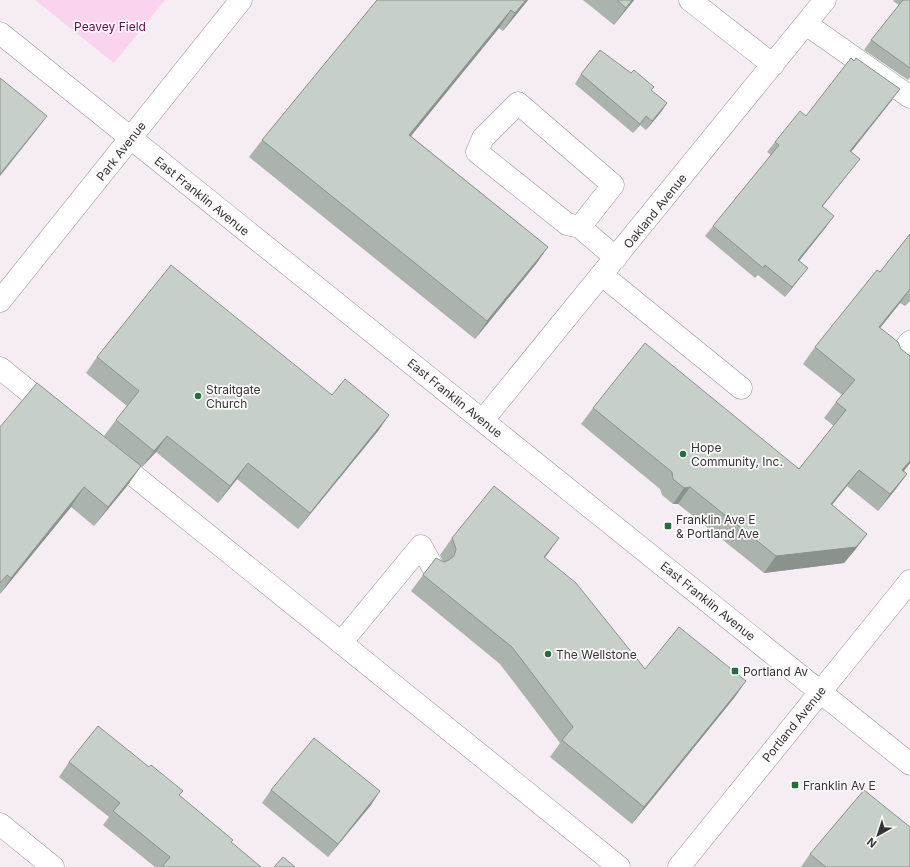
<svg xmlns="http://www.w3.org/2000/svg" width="910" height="867" viewBox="0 0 910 867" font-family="Inter,sans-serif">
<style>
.green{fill:#fad3ee}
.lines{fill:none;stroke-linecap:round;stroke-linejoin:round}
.minor-casing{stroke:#9c9298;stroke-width:23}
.major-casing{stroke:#9c9298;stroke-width:23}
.minor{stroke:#fff;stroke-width:22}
.major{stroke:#fff;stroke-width:22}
.wall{fill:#aab3ac}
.shaded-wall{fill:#8b928c}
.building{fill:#c6d0c8;stroke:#8b928c}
.poi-dot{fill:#226f3d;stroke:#fefcfd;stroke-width:1.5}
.labels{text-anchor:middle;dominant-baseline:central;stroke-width:3.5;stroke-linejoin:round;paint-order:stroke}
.park-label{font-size:12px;fill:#680656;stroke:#fefcfd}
.street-label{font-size:12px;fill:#373336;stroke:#fefcfd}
.poi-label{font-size:12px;fill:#373336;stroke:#fefcfd;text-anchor:start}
</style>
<rect width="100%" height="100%" fill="#f6ecf3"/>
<path class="green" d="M35,0H165L114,63Z"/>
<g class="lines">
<g class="minor-casing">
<path id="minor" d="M690,0L773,65
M806,24L910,97
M580,227L613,185L518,103L483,138L477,152L567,224L580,227L616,258
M602,275L741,388
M0,301L241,0
M910,342L898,356L910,366
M0,368L53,411
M483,420L825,0
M111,457L619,867
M341,643L421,546L432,566
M0,824L53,867
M679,867L910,581"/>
</g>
<g class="major-casing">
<path id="major" d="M0,33L910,764"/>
</g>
<use href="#minor" class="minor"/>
<use href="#major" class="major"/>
</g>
<path class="wall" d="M377,0H528L503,31L499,28L411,136L548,247L536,264L475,339L249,157L262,140L359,22Z
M583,0H634L614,25Z
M894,0H910V77L908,80L864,50L871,40L899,5L893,1Z
M581,74L651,91L667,103L661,112L646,130L640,125L633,133L575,84Z
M892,100L851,152L852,169L822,207L826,227L799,261L800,278L785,297L758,275L755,278L705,236L713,226L771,155L767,152L775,142L806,116Z
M910,234V301L905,306L900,303L880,328L901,349L910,356V463L904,471L907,474L895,490L878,511L847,486L832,505L867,534L855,550L844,563L764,573L678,504H673L662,495L660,489L581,424L593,408L799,469L834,426L824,418L836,402L842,395L803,364L815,347L880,272Z
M97,357L332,395L389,415L378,431L298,529L237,479L218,503L156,452L142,467L104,436L116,420L127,406L86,373Z
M0,427L141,466L127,486L94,526L71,507L0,594Z
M452,538L545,558L645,669L746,681L734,698L632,824L550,757L560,743L500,664L411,591L423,575L443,561L440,555Z
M69,762L149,767L183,791L179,795L231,842L261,867H155L103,825L109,817L59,777Z
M271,790L371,805L328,857L262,803Z
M810,854L910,867H801Z"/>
<path class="shaded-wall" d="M526,0H528L503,31L515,13Z
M632,0H634L614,25L626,8Z
M511,10L499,28L397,153L409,135Z
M900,89L892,100L843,162L850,151Z
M667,103L661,112L646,130L652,121Z
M47,116L35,132L0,176V174Z
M646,116L640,125L633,133L640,124Z
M860,159L852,169L814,217L822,206Z
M834,216L826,227L791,271L798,260Z
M548,247L536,264L475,339L487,321Z
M808,268L800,278L785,297L792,287Z
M910,289L900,303L868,343L879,327Z
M389,415L378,431L298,529L310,513Z
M167,436L156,452L142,467L154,451Z
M910,461V463L891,487L902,470Z
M248,463L237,479L218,503L230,486Z
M141,466L127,486L94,526L108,507Z
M859,470L847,486L819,521L831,504Z
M907,474L895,490L878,511L890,494Z
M84,487L71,507L0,594L11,578Z
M690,487L678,504H673L684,488Z
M867,534L855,550L844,563L764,573L776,556Z
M559,538L547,555L532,573L544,557Z
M746,681L734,698L632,824L644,807Z
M380,791L371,805L328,857L338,844Z"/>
<path class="building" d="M377,0H526L515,13L511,10L409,135L548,247L487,321L262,140L359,22Z
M617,0H632L626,8Z
M903,0H910V68L871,40Z
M600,50L631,73L634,70L654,87L651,90L667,103L652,121L646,116L640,124L581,74Z
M851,58L854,61L856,58L900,89L850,151L860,159L822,206L834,216L798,260L808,268L792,287L765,265L763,268L713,226L779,145L775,142L800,111L806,116Z
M0,78L47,116L0,174Z
M910,234V289L879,327L898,342L901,349L910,356V461L902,470L907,474L890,494L859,470L831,504L867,534L856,547L776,556L690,487L684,488L673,479L672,472L593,408L645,343L799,469L846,410L836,402L855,380L815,347L877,270L880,272Z
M171,265L332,395L345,379L389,415L310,513L248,463L230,486L167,436L154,451L116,420L139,391L97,357Z
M37,383L141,466L108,507L84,487L11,578L7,575L0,583V427Z
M494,486L559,538L544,557L576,583L645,669L679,627L746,681L644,807L562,740L573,727L512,647L423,575L436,558L444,562L449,560L454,556L456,549L452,538Z
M98,726L149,767L151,765L183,791L179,795L233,840L231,842L261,867H162L170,857L113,811L120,803L69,762Z
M314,738L380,791L338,844L271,790Z
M864,790L910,827V867H826L810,854Z
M283,857L295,867H274Z"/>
<g class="poi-dot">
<circle cx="198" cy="396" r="4"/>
<circle cx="683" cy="454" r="4"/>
<rect x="664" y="522" width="8" height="8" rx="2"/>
<circle cx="548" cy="654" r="4"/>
<rect x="731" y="667" width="8" height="8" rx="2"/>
<rect x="791" y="781" width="8" height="8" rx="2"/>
</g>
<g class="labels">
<g class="park-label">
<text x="110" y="26">Peavey Field</text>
</g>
<g class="street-label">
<text transform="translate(121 151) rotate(-52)">Park Avenue</text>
<text transform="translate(202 196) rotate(39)">East Franklin Avenue</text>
<text transform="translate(655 211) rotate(-51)">Oakland Avenue</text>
<text transform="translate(455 398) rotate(39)">East Franklin Avenue</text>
<text transform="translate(708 601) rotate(39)">East Franklin Avenue</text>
<text transform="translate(794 724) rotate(-51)">Portland Avenue</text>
</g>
<g class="poi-label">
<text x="206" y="389">Straitgate<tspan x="206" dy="14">Church</tspan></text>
<text x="691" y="447">Hope<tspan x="691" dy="14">Community, Inc.</tspan></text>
<text x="676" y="519">Franklin Ave E<tspan x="676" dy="14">&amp; Portland Ave</tspan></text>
<text x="556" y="654">The Wellstone</text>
<text x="743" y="671">Portland Av</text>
<text x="803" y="785">Franklin Av E</text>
</g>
</g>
<g transform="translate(878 835) rotate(219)" stroke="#fefcfd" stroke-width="3" paint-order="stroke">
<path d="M0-3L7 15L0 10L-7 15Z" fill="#373336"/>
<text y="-6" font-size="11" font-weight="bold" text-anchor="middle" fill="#373336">N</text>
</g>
</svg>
